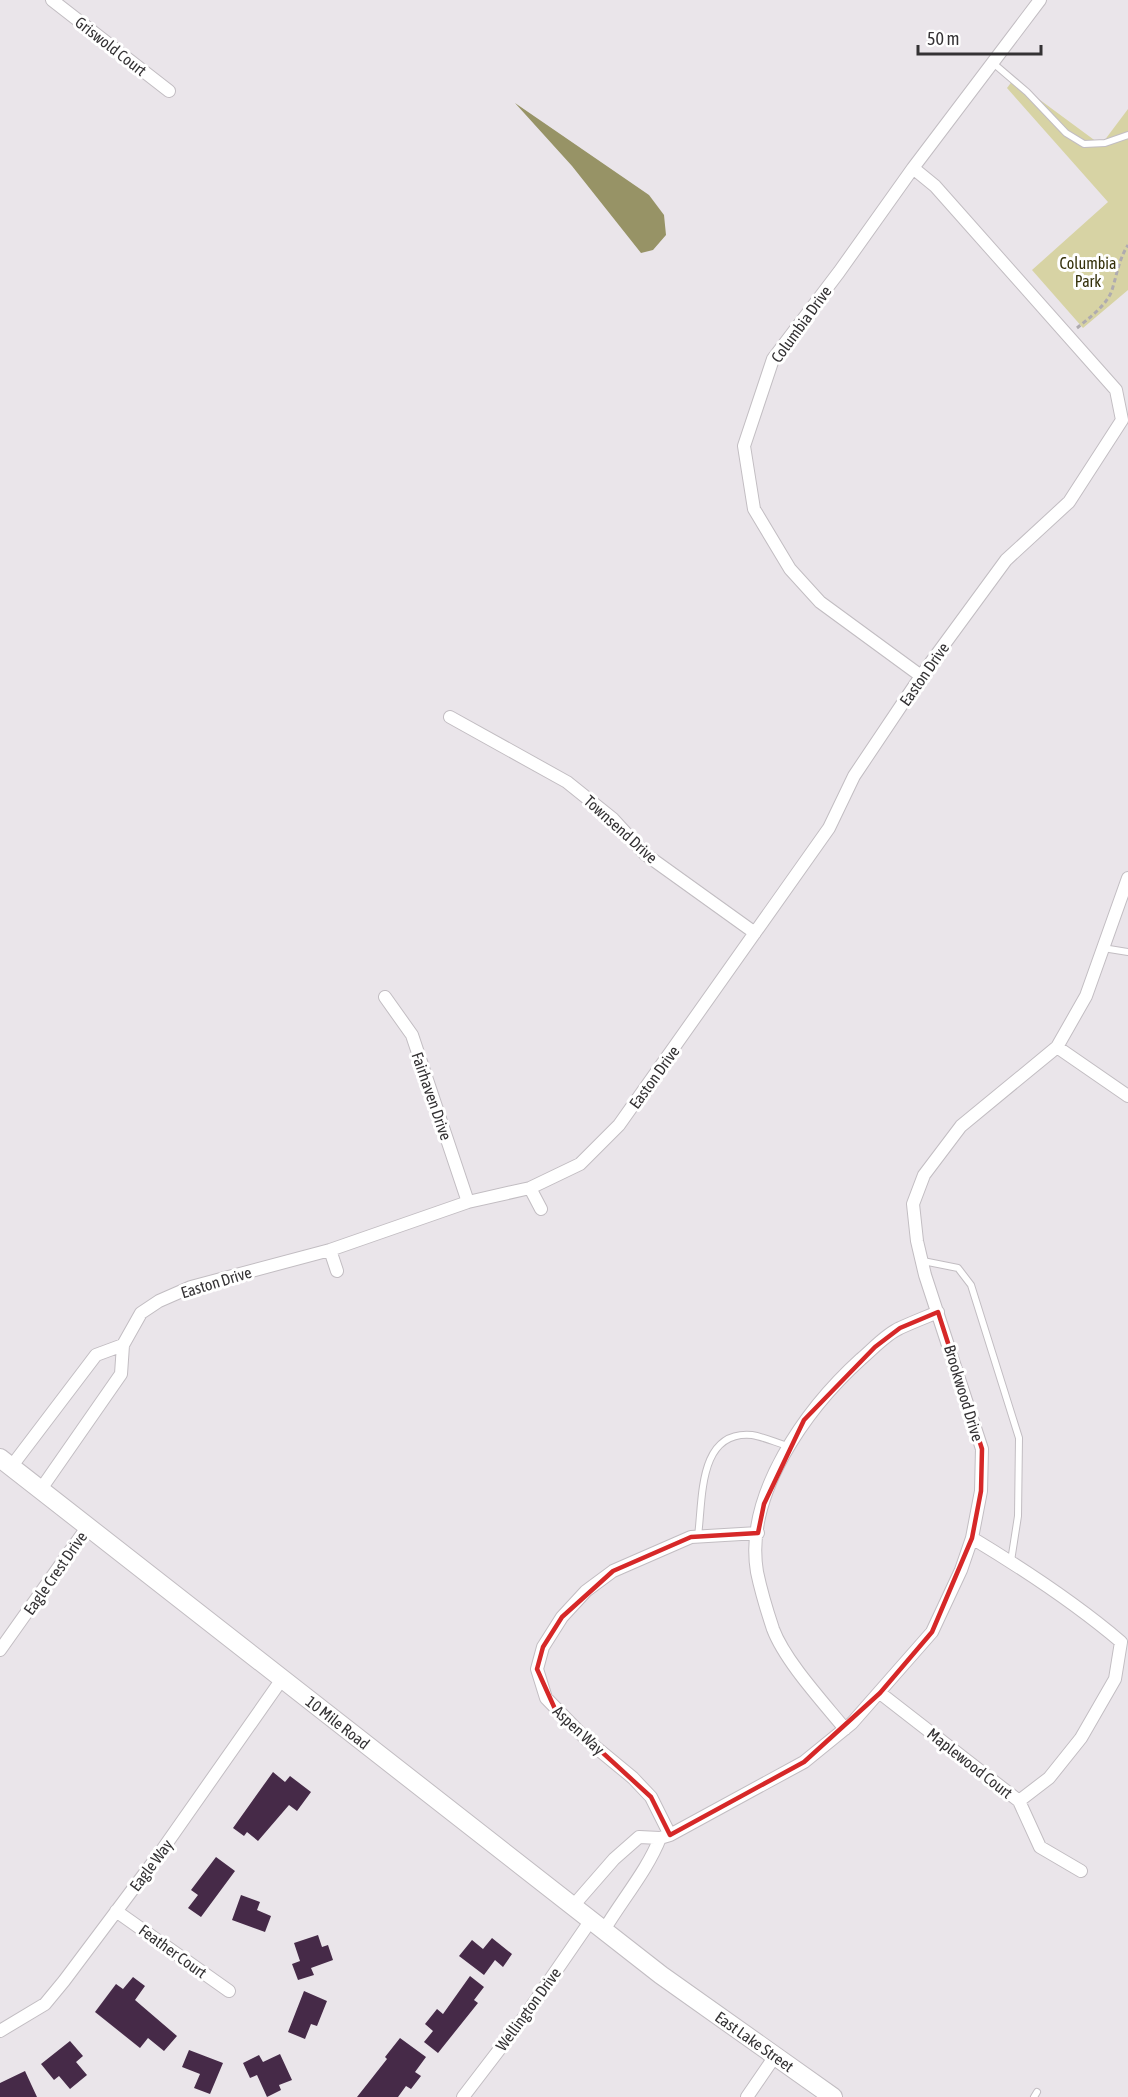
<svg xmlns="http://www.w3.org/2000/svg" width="1128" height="2097" viewBox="0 0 1128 2097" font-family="'Asap Condensed',sans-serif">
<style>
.green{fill:#d7d3a4}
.water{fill:#979366}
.building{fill:#462a48}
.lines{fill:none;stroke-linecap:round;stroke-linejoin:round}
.lane-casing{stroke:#c2bdc2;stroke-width:8}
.street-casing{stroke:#c2bdc2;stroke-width:14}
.secondary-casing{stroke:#c2bdc2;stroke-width:20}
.path{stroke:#afabaf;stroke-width:3;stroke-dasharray:4.5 3;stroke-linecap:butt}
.lane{stroke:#fff;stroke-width:6}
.street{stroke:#fff;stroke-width:12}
.secondary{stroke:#fff;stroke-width:18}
.marked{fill:none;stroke:#d62828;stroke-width:4.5;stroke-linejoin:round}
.labels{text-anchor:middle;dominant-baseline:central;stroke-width:6;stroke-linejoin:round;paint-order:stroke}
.street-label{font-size:16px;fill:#343234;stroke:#fff}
.park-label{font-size:16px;fill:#35310b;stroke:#fff}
</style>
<rect width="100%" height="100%" fill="#eae5ea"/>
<path class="green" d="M1013,80L1101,145L1128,109V290L1083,328L1032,270L1108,202L1007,88Z"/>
<path class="water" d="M515,103L649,195L664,215L666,235L653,250L641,253L572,166Z"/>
<path class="building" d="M273,1772L285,1782L290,1776L311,1792L297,1811L289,1805L258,1841L247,1832L244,1836L233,1828Z
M216,1857L235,1871L201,1917L188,1908L198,1895L191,1890Z
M241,1895L260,1902L257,1910L271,1916L265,1932L232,1920Z
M318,1935L322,1947L328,1945L333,1960L311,1968L314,1975L298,1980L292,1964L300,1961L294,1943Z
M492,1938L512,1954L503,1967L495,1960L484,1975L459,1956L472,1940L483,1949Z
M470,1976L484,1987L474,2000L478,2003L438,2053L424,2042L433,2031L425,2024L437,2009L443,2014Z
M133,1977L145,1986L135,2000L177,2036L164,2051L148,2038L140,2048L95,2012L116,1984L123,1989Z
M304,1991L327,2001L317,2026L311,2024L305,2039L288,2032Z
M400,2038L426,2057L415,2072L421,2076L411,2089L406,2086L398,2097H357L387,2059L385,2057Z
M70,2041L83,2056L76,2062L87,2075L70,2089L59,2076L54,2080L41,2064Z
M189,2050L223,2063L210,2094L194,2088L200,2074L182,2067Z
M280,2054L292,2080L279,2085L281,2090L267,2097L257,2075L250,2078L243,2063L259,2055L263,2062Z
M25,2071L37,2097H0V2083Z"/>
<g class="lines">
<g class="lane-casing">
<path id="lane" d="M993,63L1027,92L1066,133L1084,144L1105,143L1128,135
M1103,948L1128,952
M923,1261L958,1268L971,1285L1019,1438L1018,1516L1011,1561
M698,1536C703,1498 698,1430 752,1435C764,1437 777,1443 788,1446
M1034,2097L1037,2092"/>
</g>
<g class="street-casing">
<path id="street" d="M52,0L169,91
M921,676L820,602L790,569L754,509L744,446L773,359L839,272L913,168L1040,0
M450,717L567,782L613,819L645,854L755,933
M385,997L412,1035L468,1202
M1057,1047L1128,1096
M530,1188L541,1209
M330,1250L337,1271
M11,1467L96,1355L123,1345
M41,1489L121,1374L123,1345L141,1313L159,1301L191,1287L330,1250L468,1202L530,1188L580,1164L619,1125L829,828L854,776L921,676L1006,560L1069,502L1122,420L1116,390L935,186L913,168
M0,1650L88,1526
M880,1693L1019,1801L1049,1778L1081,1738L1115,1679L1121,1642C1074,1602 1025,1570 972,1538
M845,1729C823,1702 785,1661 773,1629C767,1611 761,1591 757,1572C744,1494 807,1408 861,1359C873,1349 886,1334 900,1328C913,1322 926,1317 938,1312
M1019,1801L1040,1847L1081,1871
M670,1835L651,1797L633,1778L587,1740L546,1698L537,1669L543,1647L562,1617L586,1591L613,1571L691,1537L758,1533
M573,1906L614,1859L639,1837L660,1838L670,1835L804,1762L852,1723L932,1632L961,1570L972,1538L981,1491L982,1449L925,1275L917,1241L913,1204L924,1175L961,1126L1057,1047L1086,996L1128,878
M116,1911L229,1991
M604,1930C622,1900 648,1869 660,1838
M0,2031L45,2004L64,1981L160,1853L282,1679
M463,2097L525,2016L591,1920
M747,2097L775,2056"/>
</g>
<g class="secondary-casing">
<g id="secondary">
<path id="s1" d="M0,1458L661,1975L833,2097"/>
</g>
</g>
<path class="path" d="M1077,328C1089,318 1107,305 1112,290C1117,274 1119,259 1128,245"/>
<use href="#lane" class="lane"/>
<use href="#street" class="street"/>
<use href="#secondary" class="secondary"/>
</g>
<path class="marked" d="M938,1312L982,1449L981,1491L972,1538L932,1632L880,1693L804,1762L670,1835L651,1797L555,1709L537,1669L543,1647L562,1617L613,1571L691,1537L758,1533L764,1504L804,1420L875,1347L900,1328Z"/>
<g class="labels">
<g class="street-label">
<text transform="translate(111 46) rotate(38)">Griswold Court</text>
<text transform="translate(801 324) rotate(-54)">Columbia Drive</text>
<text transform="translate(924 674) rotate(-55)">Easton Drive</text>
<text transform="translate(621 829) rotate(42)">Townsend Drive</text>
<text transform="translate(654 1077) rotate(-54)">Easton Drive</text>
<text transform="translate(432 1096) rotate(71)">Fairhaven Drive</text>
<text transform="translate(216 1282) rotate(-17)">Easton Drive</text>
<text transform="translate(964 1393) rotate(73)">Brookwood Drive</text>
<text transform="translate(55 1573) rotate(-55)">Eagle Crest Drive</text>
<text stroke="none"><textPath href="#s1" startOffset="429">10 Mile Road</textPath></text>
<text transform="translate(579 1730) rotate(43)">Aspen Way</text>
<text transform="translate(970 1763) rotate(38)">Maplewood Court</text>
<text transform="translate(151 1865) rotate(-53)">Eagle Way</text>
<text transform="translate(173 1951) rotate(36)">Feather Court</text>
<text transform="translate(528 2009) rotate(-54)">Wellington Drive</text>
<text stroke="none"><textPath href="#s1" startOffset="954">East Lake Street</textPath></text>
</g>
<g class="park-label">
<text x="1088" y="263">Columbia<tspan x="1088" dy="18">Park</tspan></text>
</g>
</g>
<path d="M918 45v9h123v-9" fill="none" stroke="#343234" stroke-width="3"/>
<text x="927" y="45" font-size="18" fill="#343234" stroke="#ffffff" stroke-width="4.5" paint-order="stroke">50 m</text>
</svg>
